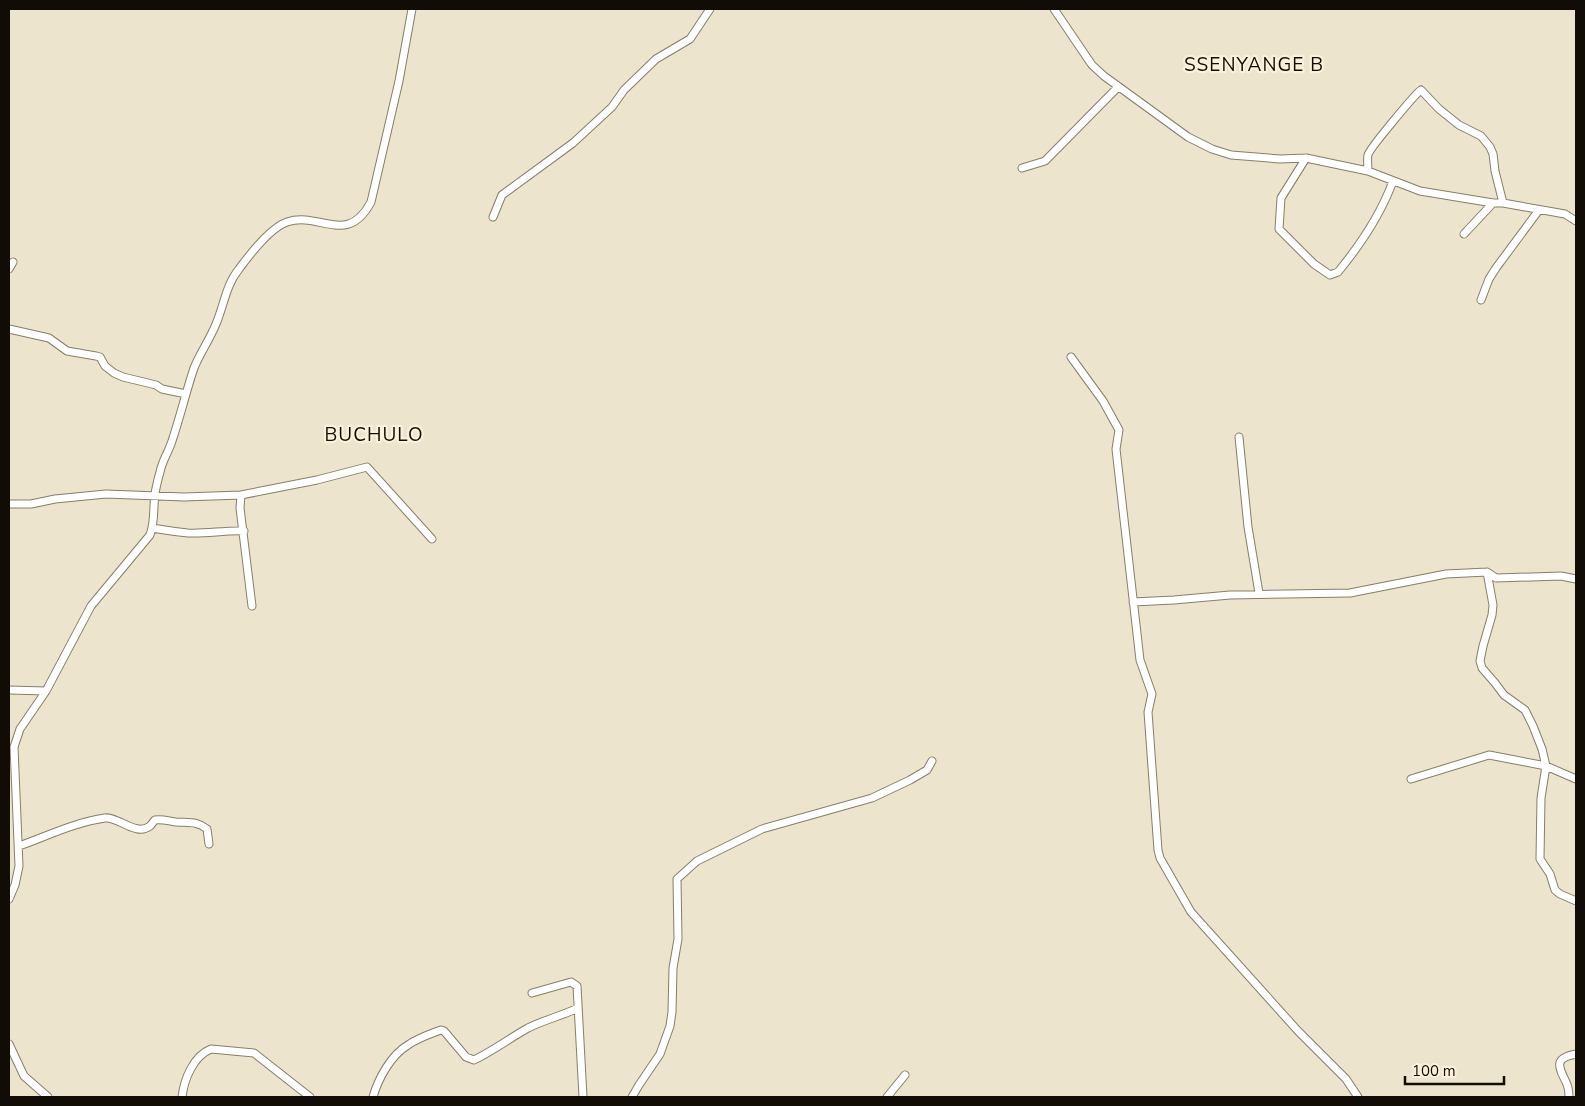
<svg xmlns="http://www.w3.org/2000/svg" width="1585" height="1106" viewBox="0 0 1585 1106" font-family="'Nunito Sans',sans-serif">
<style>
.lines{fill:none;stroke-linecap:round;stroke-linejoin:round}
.minor-casing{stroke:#877e6a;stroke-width:9}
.minor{stroke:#fff;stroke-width:7}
.labels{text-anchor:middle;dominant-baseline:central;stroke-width:4.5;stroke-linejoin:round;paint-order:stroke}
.quarter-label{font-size:19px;letter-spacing:1px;fill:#110d06;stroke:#fbf1da}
</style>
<rect width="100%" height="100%" fill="#ede4cd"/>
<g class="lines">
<g class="minor-casing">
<path id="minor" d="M1054,9L1092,65L1104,76L1188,137L1212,149L1231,155L1280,159L1306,158L1368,171L1420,191L1493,203H1503L1565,214L1576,221
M1306,158L1281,198L1279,229L1314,264L1330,275L1338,272C1361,244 1381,214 1393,181
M1022,168L1045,161L1118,87
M1368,171C1368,166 1367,159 1368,155C1369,149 1416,93 1421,90L1439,109L1459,125L1481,136L1490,147L1493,154L1495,171L1503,203
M493,217L502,195L573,143L612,107L624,90L656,59L690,39L710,9
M1464,234L1493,203
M9,269L13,262
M1481,300L1489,279L1496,268L1539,210
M9,329L49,338L67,351L96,356L100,357L105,366L114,373L123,377L156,385L162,389L186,394
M1071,357L1103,401L1119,430L1116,449L1140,660L1152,694L1148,712L1158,850L1160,858L1191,912L1298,1031L1346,1079L1358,1097
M1239,437L1248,527L1259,593
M241,495L240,508L252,606
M9,504H31L55,499L106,494L184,497L241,495L317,480L367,467L432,539
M152,528C164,530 176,532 188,533C207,534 225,530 244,531
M1487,572L1493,605L1492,615L1483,646L1480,661L1482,668L1495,683L1504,695L1525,710L1533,726L1542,749L1546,766L1541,798L1540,859L1550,874L1555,890L1560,894L1576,901
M1133,602L1174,600L1230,595L1350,593L1446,574L1487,572L1496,578L1561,576L1576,579
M9,690L46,691
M1411,779L1489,755L1546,766L1576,779
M19,846C47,836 76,822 105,818C118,816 136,837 150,826C152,824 153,822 155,820C163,819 168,821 176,822C189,823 197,821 207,829L209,844
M9,899L15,885L19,866L14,747L20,729L46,691L91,606L150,535C155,522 153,508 155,494C156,487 158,479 160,472C162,461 169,451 172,441C180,417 186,392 194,368C200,353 210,339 216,324C224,305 226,285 239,269C250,254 270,228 287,222C320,211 347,247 371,202L399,81L412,9
M532,993L571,982L577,986L583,1097
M9,1044L24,1076L48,1097
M182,1097C184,1080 193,1056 211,1049L254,1053L310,1097
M373,1097C378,1079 391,1055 408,1045C418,1038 430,1034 441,1030L444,1031L466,1057L474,1060C493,1051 510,1038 528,1028C544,1020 561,1016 578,1008
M632,1097L639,1085L660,1054L670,1026L672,1012L673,968L678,939L677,879L697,861L762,829L872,798L910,780L927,770L932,761
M887,1097L905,1075
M1569,1097C1569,1092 1568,1086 1566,1082C1558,1066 1554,1058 1576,1054"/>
</g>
<use href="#minor" class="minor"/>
</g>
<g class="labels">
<g class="quarter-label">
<text x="1254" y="65">SSENYANGE B</text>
<text x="374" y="435">BUCHULO</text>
</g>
</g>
<rect width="1585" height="1106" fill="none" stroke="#110d06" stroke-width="20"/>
<path d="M1405 1076v8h99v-8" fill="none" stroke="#110d06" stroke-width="2.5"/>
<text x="1412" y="1076" font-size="15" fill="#110d06" stroke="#fbf1da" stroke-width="4" paint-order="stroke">100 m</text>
</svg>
